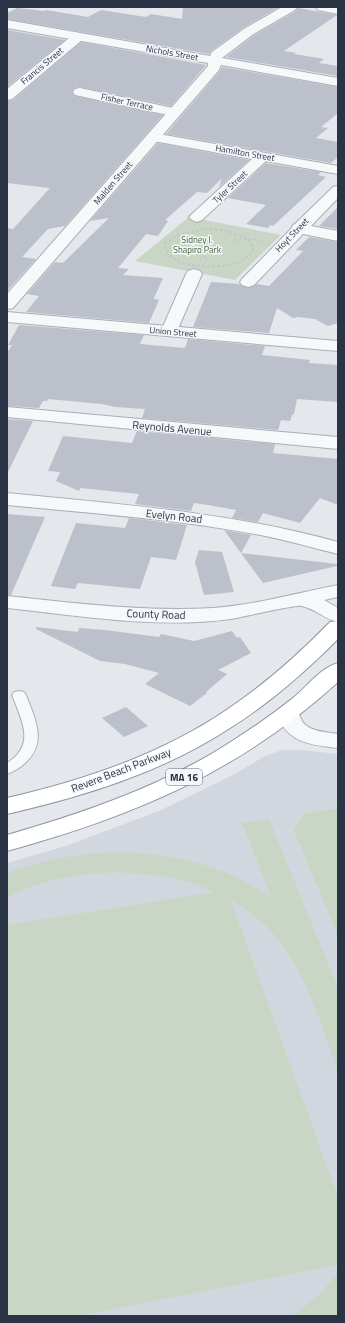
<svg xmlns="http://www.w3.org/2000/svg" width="345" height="1323" viewBox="0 0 345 1323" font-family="'Titillium Web',sans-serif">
  <rect width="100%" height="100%" fill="#e4e7ec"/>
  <path fill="#d2d6de" d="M282 750H302L338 754V808L305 813 293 829 338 936V1316H7V863L66 846 159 811 231 776 265 756Z"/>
  <g fill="#c9d6c5">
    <path d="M189 217 281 235 235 280 135 261Z"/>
    <path d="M338 808V936L293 829 305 813Z"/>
    <path d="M269 819 338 988V1070C316 1013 300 946 247 911 240 906 232 899 224 897L231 901 338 1197V1265L77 1316H7V1309H9L7 1300V925L214 892C201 885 185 881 171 878 117 867 57 872 7 897V873C77 847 152 845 222 871 240 878 255 888 271 897L242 823Z"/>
    <path d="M338 1273V1316H293L320 1294Z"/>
  </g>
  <g fill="#bbc0ca">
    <path d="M183 7H279L243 28 211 51 209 54 7 19V13L17 8 44 11 46 10 88 17 101 10 146 17 151 14 182 19Z"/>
    <path d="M298 8 337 15 284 51 296 53 294 54 324 59 319 63 338 66V76L226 57 253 36 296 11Z"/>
    <path d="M7 30 65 40 7 87Z"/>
    <path d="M81 42 206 65 171 106 80 87 74 88 72 93 75 96 163 115 65 226 48 229 22 257 36 259 7 291V228L13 229 50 188 7 183V101L13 100Z"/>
    <path d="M222 67 338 87V113L321 127 328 128 316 138 338 142V157L331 163 166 134 220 71Z"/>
    <path d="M158 143 249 160 219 187 222 178 207 193 197 192 165 220 168 221 158 236 146 234 118 268 129 269 123 275 163 278 154 298V299L159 300 149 323 26 312 39 296 27 294 55 262 63 263 109 218 90 221Z"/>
    <path d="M266 163 321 172 318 175 326 177 273 226 270 225 268 228 246 224 266 205 228 198Z"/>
    <path d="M338 207V229L319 226Z"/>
    <path d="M309 237 338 242V323L328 326 315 319 298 317 293 318 277 308 269 333 193 327 211 282 240 284 248 288 257 284 269 286 303 251 296 250Z"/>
    <path d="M19 325 144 335 140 344 185 348 188 339 265 346 262 355 310 360 309 363 338 365V402L297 399 294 414 292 415 290 421 281 420 278 430 142 418 145 409 115 407 102 404 48 399 47 401H43L39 408 7 406V353L12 345H8Z"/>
    <path d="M7 419 33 421 7 474Z"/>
    <path d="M137 431 275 444 273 453 338 459V505L320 498 300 523 263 513 258 522 232 518 236 510 208 505 194 503 191 511 135 504 139 494 80 488 79 491 56 481 60 472 48 471 63 436 132 443Z"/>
    <path d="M7 514 45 517 11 595H7Z"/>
    <path d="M129 518 187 525 176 560 151 557 140 589 78 583 75 589 51 586 76 523 125 528Z"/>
    <path d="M224 530 251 535 241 553 337 564V566L263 583Z"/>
    <path d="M199 550 222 552 234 592 204 595 195 562Z"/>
    <path d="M36 627 78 632 79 628 105 630 159 637 161 634 194 641 232 631 237 638 240 637 251 653 218 670 227 674 206 692 207 693 190 706 145 684 159 673 125 664 100 661 36 629Z"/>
    <path d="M126 707 148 726 124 737 102 718Z"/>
  </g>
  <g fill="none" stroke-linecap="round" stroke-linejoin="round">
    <g stroke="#a9aeb7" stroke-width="2">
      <path id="service" d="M19 691 24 692 26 695C34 716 47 741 28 760 23 766 15 771 7 774V763C36 745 22 721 12 695L14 692Z"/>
    </g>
    <g stroke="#a9aeb7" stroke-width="2">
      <g id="minor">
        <path d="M316 7H338V14L318 10Z"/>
        <path d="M78 33 82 34 84 37 82 40 12 99 7 100V89L74 34Z"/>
        <path d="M80 88 173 108 178 109 180 112 178 115 173 116 75 95 73 92 75 89Z"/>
        <path d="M153 133 338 166V174L266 161 202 220 197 222 192 220 189 217 192 214 252 159 148 140 146 137 148 134Z"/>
        <path d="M338 186V198L311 226 338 231V241L303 234 254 285 248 287 242 285 240 282 242 279 291 229 293 225 295 224 333 187Z"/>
        <path d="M194 269 200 271 202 274 177 331 175 335 169 336 163 335 161 331 186 274 188 271Z"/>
        <path d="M7 407 338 437V449L7 417Z"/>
        <path d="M7 493C119 504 229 512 338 542V554C310 547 283 539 255 534 173 519 90 513 7 505Z"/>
        <path d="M338 585V597L324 600 338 608V622C325 619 315 609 302 606 298 604 242 617 231 619 157 629 81 616 7 608V596C75 603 144 612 213 608 255 605 297 593 338 585Z"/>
        <path d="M288 707 296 709C299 713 300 717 302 721 309 732 327 732 338 734V748C311 745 287 743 277 714L280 709Z"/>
      </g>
    </g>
    <g stroke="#a9aeb7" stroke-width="2">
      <g id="tertiary">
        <path d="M282 7H297L295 10 252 35 222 58 338 78V86L221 65 219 70 13 308 7 309V294L208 66V63L7 28V20L210 56 212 52 244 29Z"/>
        <path d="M7 312 338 341V351L7 322Z"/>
      </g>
    </g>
    <g stroke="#8b94a3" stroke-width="2">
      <g id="trunk">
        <path d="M338 621V639C305 672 270 703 230 728 163 772 85 796 7 814V798C85 780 162 754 228 709 265 684 299 654 330 622Z"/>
        <path d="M338 663V682C239 772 134 816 7 851V835C80 814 153 789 218 750 244 734 269 717 293 698 307 687 320 668 338 663Z"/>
      </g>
    </g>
    <g stroke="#c2c5cb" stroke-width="2" stroke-dasharray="2.5 2.5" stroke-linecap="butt">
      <path d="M205 229C222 229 236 232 250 241L253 250C249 255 245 259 239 262 222 269 165 271 165 244L176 236Z"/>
      <path d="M234 240 255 239 264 241"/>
      <path d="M199 259 206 256 207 252"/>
    </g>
    <use href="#service" fill="#f7f8fa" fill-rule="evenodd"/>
    <use href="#minor" fill="#f7f8fa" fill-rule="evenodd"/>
    <use href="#tertiary" fill="#f7f8fa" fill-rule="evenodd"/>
    <use href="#trunk" fill="#fff" fill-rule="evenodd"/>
  </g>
  <g text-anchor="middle" stroke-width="3" stroke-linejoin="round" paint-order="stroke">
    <g font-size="9" fill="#2b3445" stroke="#f4f6f9">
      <text transform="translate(172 53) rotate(10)" y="3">Nichols Street</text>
      <text transform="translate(42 66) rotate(-40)" y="3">Francis Street</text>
      <text transform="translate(127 102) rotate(12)" y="3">Fisher Terrace</text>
      <text transform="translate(245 153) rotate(10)" y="3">Hamilton Street</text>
      <text transform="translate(113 183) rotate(-49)" y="3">Malden Street</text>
      <text transform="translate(230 187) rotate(-43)" y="3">Tyler Street</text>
      <text transform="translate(292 235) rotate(-46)" y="3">Hoyt Street</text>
      <text transform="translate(173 332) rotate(5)" y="3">Union Street</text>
    </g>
    <g font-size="9" fill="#3f6138" stroke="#f4f6f9">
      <text x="197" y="243">Sidney I.<tspan x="197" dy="10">Shapiro Park</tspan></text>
    </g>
    <rect fill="#f4f6f9" stroke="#676e7b" stroke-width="1" x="166" y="769" width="36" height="16" rx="3"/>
    <g font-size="10" font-weight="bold" fill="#2b3445">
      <text x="184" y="781">MA 16</text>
    </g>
    <g font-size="11" fill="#2b3445" stroke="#f4f6f9">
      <text transform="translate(172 428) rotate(5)" y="4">Reynolds Avenue</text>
      <text transform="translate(174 516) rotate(6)" y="4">Evelyn Road</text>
      <text transform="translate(156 614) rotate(2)" y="4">County Road</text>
      <text transform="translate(121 770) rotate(-21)" y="4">Revere Beach Parkway</text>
    </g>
  </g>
  <rect width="345" height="1323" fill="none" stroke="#2b3445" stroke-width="16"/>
</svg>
